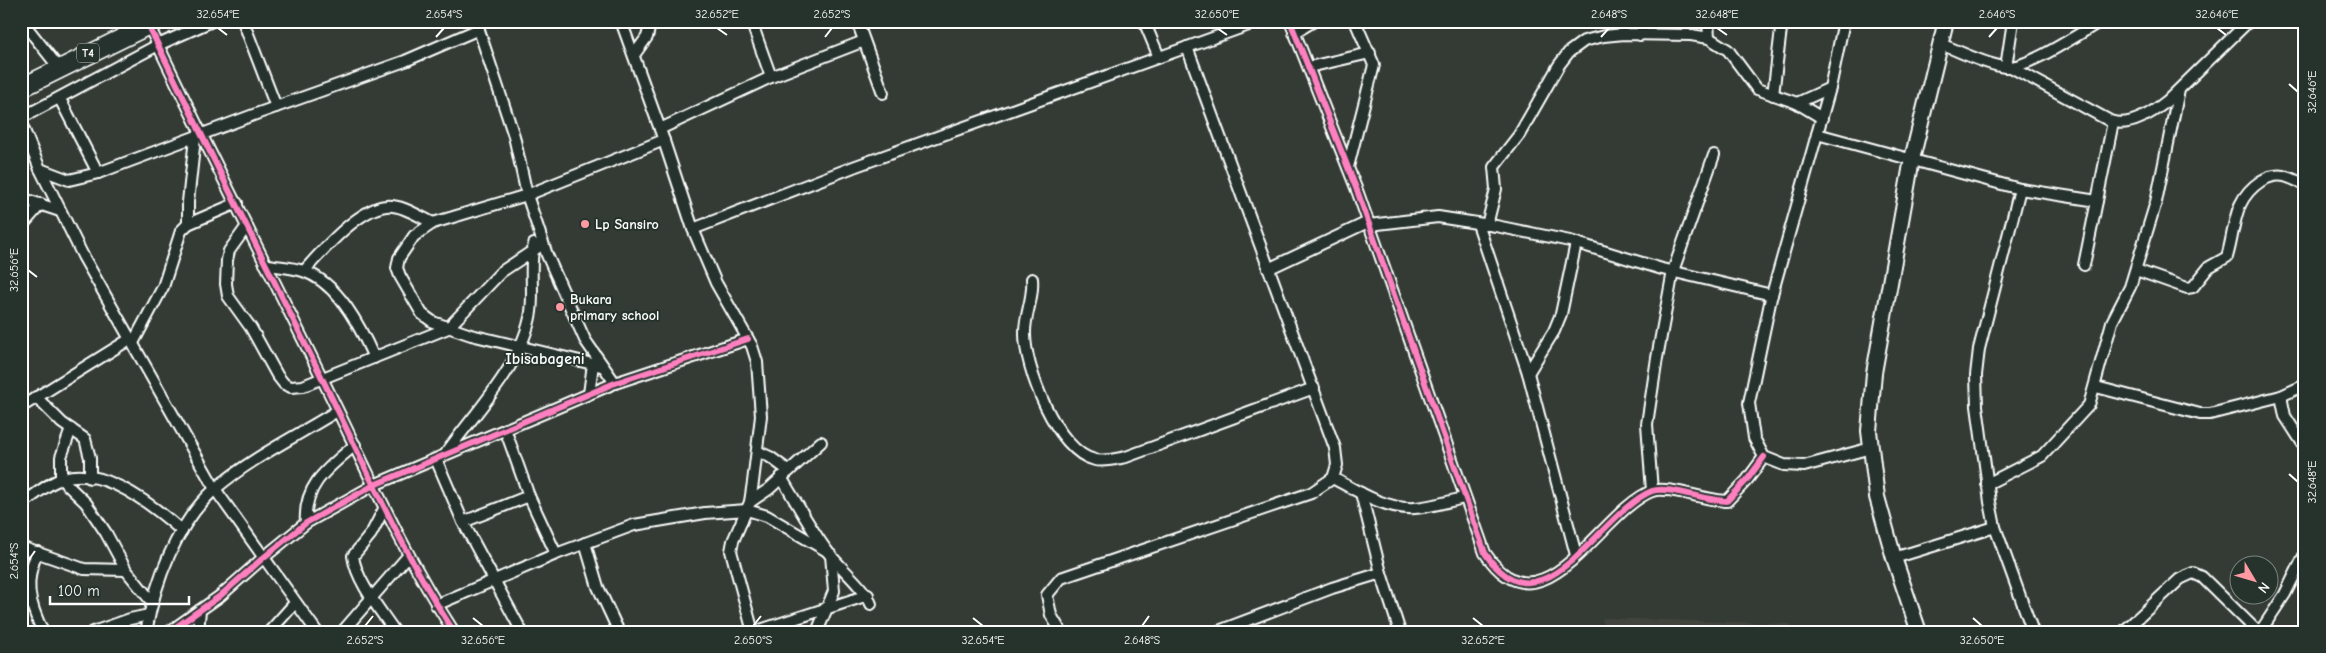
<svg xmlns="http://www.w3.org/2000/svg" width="2326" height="653" viewBox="0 0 2326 653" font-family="'Comic Neue',sans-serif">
  <rect width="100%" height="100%" fill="#333b34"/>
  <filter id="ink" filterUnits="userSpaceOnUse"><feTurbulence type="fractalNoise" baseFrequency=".02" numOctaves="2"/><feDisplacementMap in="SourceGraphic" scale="10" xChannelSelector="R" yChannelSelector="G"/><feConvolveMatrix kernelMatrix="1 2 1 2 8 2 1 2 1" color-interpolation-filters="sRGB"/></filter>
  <g filter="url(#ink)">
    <path fill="#42453c" d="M1602 618 1791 624 1793 632H1606Z"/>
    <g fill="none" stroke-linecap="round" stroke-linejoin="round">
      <g stroke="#fff" stroke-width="14">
        <g id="street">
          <path d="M22 21 59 68"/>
          <path d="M243 21 276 107"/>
          <path d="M476 21 514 136 527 195 547 255 585 340 615 383"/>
          <path d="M621 21 660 129 693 229 716 283 752 346 757 362 761 416 753 482 750 502 733 541 731 551 753 632"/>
          <path d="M751 21 771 77"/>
          <path d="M857 21 883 93"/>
          <path d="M1144 21 1159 57"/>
          <path d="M1290 21 1358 193 1485 553C1542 639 1600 511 1652 491 1668 485 1706 501 1727 501L1747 480 1764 457"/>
          <path d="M1708 21 1709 38"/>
          <path d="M1844 21 1830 88 1771 298 1749 403 1754 438 1764 457 1784 465 1804 466 1871 448"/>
          <path d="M149 26C204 142 263 258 320 374 363 461 401 550 454 632"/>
          <path d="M1294 33 1314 21"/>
          <path d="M1640 35 1645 21"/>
          <path d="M1940 44C1960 51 1983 64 2005 67 2028 69 2080 33 2101 21"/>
          <path d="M634 55 647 37 651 21"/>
          <path d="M1309 67 1370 53"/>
          <path d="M2006 67 2013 21"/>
          <path d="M2011 67 2110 121C2129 128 2152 113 2167 101L2249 21"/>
          <path d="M1773 95 1782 21"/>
          <path d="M60 99 98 173"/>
          <path d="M1797 103 1830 88"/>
          <path d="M21 118 158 45 212 21"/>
          <path d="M21 123 40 169 83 256 215 489 317 632"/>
          <path d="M660 129 771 77 864 41"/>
          <path d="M1817 134 2020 189 2097 201"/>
          <path d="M1348 167 1374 65 1355 21"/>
          <path d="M40 169 69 180 98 173 256 114 405 61 479 29"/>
          <path d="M2020 189 1979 349 1976 375 1977 406 1990 502 1995 527 2033 632"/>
          <path d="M21 198 60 211"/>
          <path d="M188 224V202L195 138"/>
          <path d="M1478 224 1528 373 1576 555"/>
          <path d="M1369 225 1438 217 1496 226 1570 241 1662 269 1772 295"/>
          <path d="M1487 225 1496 189 1494 167 1519 135 1559 65 1569 52 1584 41 1604 36 1624 34 1691 35 1709 38 1728 50 1757 89 1797 103 1822 118"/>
          <path d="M247 226 229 251 227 260 226 284 228 296 251 328 277 375 284 384 291 387 303 386 448 328 501 272 543 244"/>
          <path d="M21 227 41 204"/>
          <path d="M693 229 856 166 1260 21"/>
          <path d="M265 264C277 267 291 267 303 271 338 282 361 328 374 358"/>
          <path d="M2084 265 2113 122"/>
          <path d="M1268 269 1368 222"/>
          <path d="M2136 270 2187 288 2193 287 2209 267 2227 257C2236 227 2232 200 2261 181 2278 171 2288 176 2305 185"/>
          <path d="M304 271C322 251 358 209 386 206 401 204 420 217 433 223"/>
          <path d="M1032 279C1034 298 1025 313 1025 332 1024 367 1057 452 1095 460 1105 462 1116 459 1126 457L1314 388"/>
          <path d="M133 343 163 287 181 231 188 224 237 203"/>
          <path d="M601 366 471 335 433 322 422 314 400 276 397 268 399 258 414 236 433 223 527 195 664 140"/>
          <path d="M1528 373 1554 331 1561 314 1576 243"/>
          <path d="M2096 387 2200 414H2210L2281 396 2305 385"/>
          <path d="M589 394 593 364"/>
          <path d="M2281 396 2285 416 2305 447"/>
          <path d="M36 397 62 423 85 439 90 458V478"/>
          <path d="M21 407 130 339"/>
          <path d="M71 429 61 457V479L86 503 106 533 126 570 152 602"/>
          <path d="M505 429 529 496 556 554"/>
          <path d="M757 451 770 457 789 471"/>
          <path d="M447 452C476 411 523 364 531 312 534 290 529 266 534 244"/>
          <path d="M436 459 463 522 522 632"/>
          <path d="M781 477C796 502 810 528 827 551 838 566 866 589 871 604"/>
          <path d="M1333 478C1357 491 1386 510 1415 508 1431 507 1449 501 1464 498"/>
          <path d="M1987 484 2042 456 2089 405 2112 322 2130 287 2156 202 2179 90"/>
          <path d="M1652 491 1647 424 1657 358 1673 271 1714 155"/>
          <path d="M1361 493 1381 573 1400 632"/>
          <path d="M750 502 769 489 821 442"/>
          <path d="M21 504C34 496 49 482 64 478 104 466 154 506 182 531"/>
          <path d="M384 509 371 534 353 556C356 581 381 611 395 632"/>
          <path d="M463 522 529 496"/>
          <path d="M306 523C303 485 328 468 355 445"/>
          <path d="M585 543 598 587 619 632"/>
          <path d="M21 547 84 569 126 570"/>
          <path d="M38 552C23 581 29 603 43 632"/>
          <path d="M1894 558 1995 527"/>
          <path d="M436 605 556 554 634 525 705 513 747 510 767 516 827 551"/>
          <path d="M93 632 130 619 149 615"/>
          <path d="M146 632C155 582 176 524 215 489 251 458 297 436 337 411"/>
          <path d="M169 632 220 596 263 558 306 523 374 485 615 383 748 339"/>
          <path d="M198 632 200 610"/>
          <path d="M269 632 295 603"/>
          <path d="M342 632 408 556"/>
          <path d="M754 632 868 595"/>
          <path d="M817 632 834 591 831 555"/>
          <path d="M1061 632 1051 615 1047 595 1061 578 1311 493 1333 478 1337 465 1335 448 1187 47"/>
          <path d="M1216 632 1332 588 1381 573"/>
          <path d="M2123 632 2180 579 2193 573 2202 577 2258 632"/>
          <path d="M2260 632 2285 594 2305 554"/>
        </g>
      </g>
      <g stroke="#fff" stroke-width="18">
        <path id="secondary" d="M1919 632 1894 558 1877 497 1869 431 1874 373 1912 159 1946 21"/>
      </g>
      <g stroke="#fff" stroke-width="21">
        <path id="highway" d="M21 88 157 21"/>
      </g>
      <use href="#street" stroke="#26332d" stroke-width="10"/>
      <use href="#secondary" stroke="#26332d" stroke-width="14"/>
      <use href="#highway" stroke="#26332d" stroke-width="18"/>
      <g stroke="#26332d" stroke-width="9">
        <g id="cycleway">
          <path d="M1290 21 1358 193 1485 553C1542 639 1600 511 1652 491 1668 485 1706 501 1727 501L1747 480 1764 457"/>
          <path d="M149 26C204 142 263 258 320 374 363 461 401 550 454 632"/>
          <path d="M169 632 220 596 263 558 306 523 374 485 615 383 748 339"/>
        </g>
      </g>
      <use href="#cycleway" stroke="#ff80c0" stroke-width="6"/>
    </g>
  </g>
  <path fill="none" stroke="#fff" stroke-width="2" d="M218 28 227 35M717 28 727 35M1217 28 1227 35M1717 28 1727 35M2217 28 2226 35M436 37 444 28M825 37 832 28M1601 37 1609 28M1989 37 1997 28M2289 84 2298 92M28 270 37 277M2289 474 2298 482M28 561 35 551M473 618 483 626M973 618 983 626M1473 618 1483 626M1973 618 1982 626M365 626 373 616M753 626 761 616M1142 626 1149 616"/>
  <g fill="#ff9aa2" stroke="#26332d" stroke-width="2">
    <circle cx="585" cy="224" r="5"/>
    <circle cx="560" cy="307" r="5"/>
  </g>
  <g text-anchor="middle" stroke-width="4" stroke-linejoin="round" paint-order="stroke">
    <rect fill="#26332d" stroke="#bec2c0" stroke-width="1" x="77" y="43.5" width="22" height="19" rx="4"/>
    <g font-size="12" font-weight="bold" fill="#fff">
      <text x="88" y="57">T4</text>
    </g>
    <g font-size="14" font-weight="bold" fill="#fff" stroke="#26332d" text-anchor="start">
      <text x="595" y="229">Lp Sansiro</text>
      <text x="570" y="304">Bukara<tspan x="570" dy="16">primary school</tspan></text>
    </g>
    <g font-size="16" font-weight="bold" fill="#fff" stroke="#26332d">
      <text x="545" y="364">Ibisabageni</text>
    </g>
  </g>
  <rect width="2326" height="653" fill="none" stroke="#26332d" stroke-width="55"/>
  <g transform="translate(2254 580) rotate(128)"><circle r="24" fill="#26332d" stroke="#7d8581"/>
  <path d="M0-4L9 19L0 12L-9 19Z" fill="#ff9aa2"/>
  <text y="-8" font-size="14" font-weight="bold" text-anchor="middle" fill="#ffffff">N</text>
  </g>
  <path d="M50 596v8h139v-8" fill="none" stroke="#ffffff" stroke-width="2.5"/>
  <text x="58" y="596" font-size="15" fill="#ffffff" stroke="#26332d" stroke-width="4" paint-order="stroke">100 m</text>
  <rect x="28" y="28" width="2270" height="598" fill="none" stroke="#fff" stroke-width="2"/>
  <g font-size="12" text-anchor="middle" fill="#fff">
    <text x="218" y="18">32.654°E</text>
    <text x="444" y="18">2.654°S</text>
    <text x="717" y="18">32.652°E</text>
    <text x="832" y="18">2.652°S</text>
    <text x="1217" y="18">32.650°E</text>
    <text x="1609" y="18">2.648°S</text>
    <text x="1717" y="18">32.648°E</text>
    <text x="1997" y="18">2.646°S</text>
    <text x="2217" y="18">32.646°E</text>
    <text transform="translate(2312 92) rotate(-90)" y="4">32.646°E</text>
    <text transform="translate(14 270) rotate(-90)" y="4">32.656°E</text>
    <text transform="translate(2312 482) rotate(-90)" y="4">32.648°E</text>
    <text transform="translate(14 561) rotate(-90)" y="4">2.654°S</text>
    <text x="365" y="644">2.652°S</text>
    <text x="483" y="644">32.656°E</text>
    <text x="753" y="644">2.650°S</text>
    <text x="983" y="644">32.654°E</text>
    <text x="1142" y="644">2.648°S</text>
    <text x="1483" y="644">32.652°E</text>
    <text x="1982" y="644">32.650°E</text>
  </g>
</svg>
